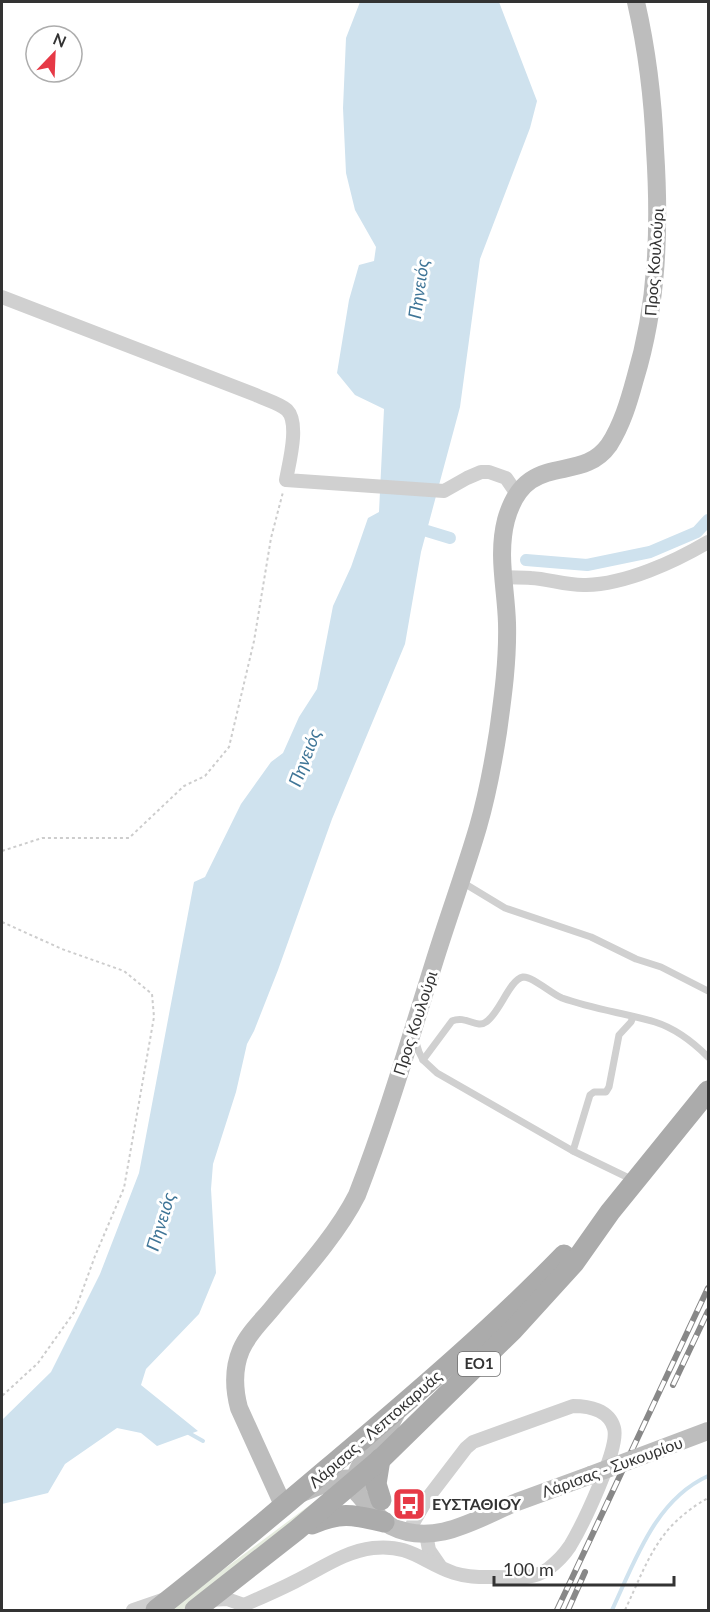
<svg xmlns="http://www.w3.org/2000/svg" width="710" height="1612" viewBox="0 0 710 1612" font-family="Lato,sans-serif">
  <rect width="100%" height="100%" fill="#fff"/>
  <path fill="#e6ecdf" d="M326 1493 224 1579 182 1610H169Z"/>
  <path fill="#cfe2ee" d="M360 2H499L537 101 530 128 480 259 460 407 421 552 405 644 332 819 278 970 254 1031 247 1044 236 1092 213 1164 211 1189 216 1273 199 1314 146 1369 141 1385 198 1431 157 1446 141 1433 117 1428 65 1464 48 1493 2 1504V1420L51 1372 100 1274 139 1173 194 882 205 877 241 804 271 762 283 753 299 717 317 689 333 606 351 567 368 518 379 512 384 409 355 395 337 373 349 300 359 265 374 261 376 247 355 210 346 173 343 108 346 38Z"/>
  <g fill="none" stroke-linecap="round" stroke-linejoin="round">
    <g stroke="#cfe2ee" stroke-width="4">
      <path d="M187 1432 203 1441"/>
      <path d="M612 1610C635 1561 655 1500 708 1476"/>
    </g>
    <g stroke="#cfe2ee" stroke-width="12">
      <path d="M427 531 450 538"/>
      <path d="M526 560 587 565 650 552 697 532 708 520"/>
    </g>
    <g stroke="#cdcdcd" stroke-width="2" stroke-dasharray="3 3" stroke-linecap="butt">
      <path d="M2 851 42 838H129L184 786 205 776 229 747 254 641 271 538 283 492"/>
      <path d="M2 922 62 949 124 971 152 994 154 1017 124 1188 95 1256 75 1311 38 1363 2 1396"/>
      <path d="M625 1610C649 1559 657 1527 708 1498"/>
    </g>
    <g stroke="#d0d0d0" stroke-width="7">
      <path d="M462 882 505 908 591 937 636 959 661 967 708 991"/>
      <path d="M415 1039 419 1052 423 1060 437 1073 573 1151 633 1180"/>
      <path d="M423 1060 452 1021C466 1015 477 1029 486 1022 500 1013 509 980 523 977 532 976 552 994 562 998 593 1009 624 1013 655 1022 674 1028 694 1043 708 1057"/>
      <path d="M573 1151 590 1095 594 1092H606L609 1087 619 1035 631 1022 633 1017"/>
    </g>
    <g stroke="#d0d0d0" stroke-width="14">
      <path d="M2 297 256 395C266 400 279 403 287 410 300 423 289 463 286 480L444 491 467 478 481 472H489L506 478 517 494"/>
      <path d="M503 577C512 578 521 577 531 578 549 579 568 586 586 585 626 584 674 562 708 542"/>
      <path d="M426 1534 429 1550 440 1566"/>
      <path d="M210 1600 227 1599 244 1605C262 1597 281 1589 298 1580 322 1568 346 1551 373 1548 411 1544 422 1562 454 1573 466 1577 478 1577 490 1577 511 1576 529 1582 548 1569 556 1563 564 1555 570 1546 582 1526 620 1448 614 1428 609 1410 589 1406 573 1406L473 1442 466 1448 427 1499 413 1523"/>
      <path d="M133 1610 162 1600"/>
    </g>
    <g stroke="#bdbdbd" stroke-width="18">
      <path d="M396 1414C391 1423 387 1432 381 1439 369 1453 347 1474 358 1494 368 1505 378 1519 391 1526 434 1548 478 1518 517 1502 542 1493 566 1484 591 1475"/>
      <path d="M302 1493C321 1486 344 1472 364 1482"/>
      <path d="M284 1507 239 1408C234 1389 233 1369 241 1350 248 1333 263 1320 274 1306 302 1273 338 1233 357 1195 388 1115 412 1032 438 950 451 909 466 868 478 827 487 796 493 764 498 732 503 696 508 660 507 623 506 588 497 555 506 520 526 448 580 486 609 445 622 425 629 401 635 379 658 303 660 227 655 149 653 99 647 50 636 2"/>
    </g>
    <g stroke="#ababab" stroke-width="21">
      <path d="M380 1459 376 1484 381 1500"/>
      <path d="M312 1524C341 1511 354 1515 384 1522"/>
      <path d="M156 1610C223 1558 287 1503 352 1448 425 1386 497 1324 564 1255"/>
      <path d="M195 1610 297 1530 383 1457 513 1330 574 1263 610 1212 708 1091"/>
    </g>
    <g stroke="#888" stroke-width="6">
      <g id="rail">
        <path d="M673 1385 708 1311"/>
        <path d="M557 1610 708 1288"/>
        <path d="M568 1610 585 1572"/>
      </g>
    </g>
    <use href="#rail" stroke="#fff" stroke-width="4" stroke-dasharray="11" stroke-linecap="butt"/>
    <path stroke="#bdbdbd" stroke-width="18" d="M591 1475 708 1431"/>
  </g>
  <defs>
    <g id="bus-square" transform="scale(1.725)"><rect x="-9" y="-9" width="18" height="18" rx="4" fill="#e63946" stroke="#fff"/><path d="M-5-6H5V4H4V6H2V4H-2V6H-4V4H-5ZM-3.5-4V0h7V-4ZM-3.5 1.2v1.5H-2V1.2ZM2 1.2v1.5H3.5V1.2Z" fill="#fff"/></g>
  </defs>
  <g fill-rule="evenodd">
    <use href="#bus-square" x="409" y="1504"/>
  </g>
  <g text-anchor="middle" stroke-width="6" stroke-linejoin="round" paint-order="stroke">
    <rect fill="#fff" stroke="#707070" stroke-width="1.5" x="458" y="1352" width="42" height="24" rx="4.5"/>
    <g font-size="15" font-weight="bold" fill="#333">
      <text x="479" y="1369">ΕΟ1</text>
    </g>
    <g font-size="16" fill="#333" stroke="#fff">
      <text transform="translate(654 262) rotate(-86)" y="6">Προς Κουλούρι</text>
      <text transform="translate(415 1023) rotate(-72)" y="6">Προς Κουλούρι</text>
      <text transform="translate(375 1429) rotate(-41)" y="6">Λάρισας - Λεπτοκαρυάς</text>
      <text transform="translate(612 1467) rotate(-20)" y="6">Λάρισας - Συκουρίου</text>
    </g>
    <g font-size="16" font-weight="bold" fill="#333" stroke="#fff" text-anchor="start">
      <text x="432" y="1510">ΕΥΣΤΑΘΙΟΥ</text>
    </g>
    <g font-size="18" font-style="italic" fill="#3f7597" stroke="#fff">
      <text transform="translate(419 289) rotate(-82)" y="6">Πηνειός</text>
      <text transform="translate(305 758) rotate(-69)" y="6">Πηνειός</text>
      <text transform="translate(161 1222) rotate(-73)" y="6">Πηνειός</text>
    </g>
  </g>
  <rect width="710" height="1612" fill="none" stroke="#333333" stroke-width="6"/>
  <g transform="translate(54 54) rotate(23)"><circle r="28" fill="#ffffff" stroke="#adadad" stroke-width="1.5"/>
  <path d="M0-4.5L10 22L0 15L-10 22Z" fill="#e63946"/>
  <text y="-9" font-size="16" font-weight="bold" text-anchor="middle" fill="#333333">N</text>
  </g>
  <path d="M494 1576v9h180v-9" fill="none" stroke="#333333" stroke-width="3"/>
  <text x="503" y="1576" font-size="18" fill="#333333" stroke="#ffffff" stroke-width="4.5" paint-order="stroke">100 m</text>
</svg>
